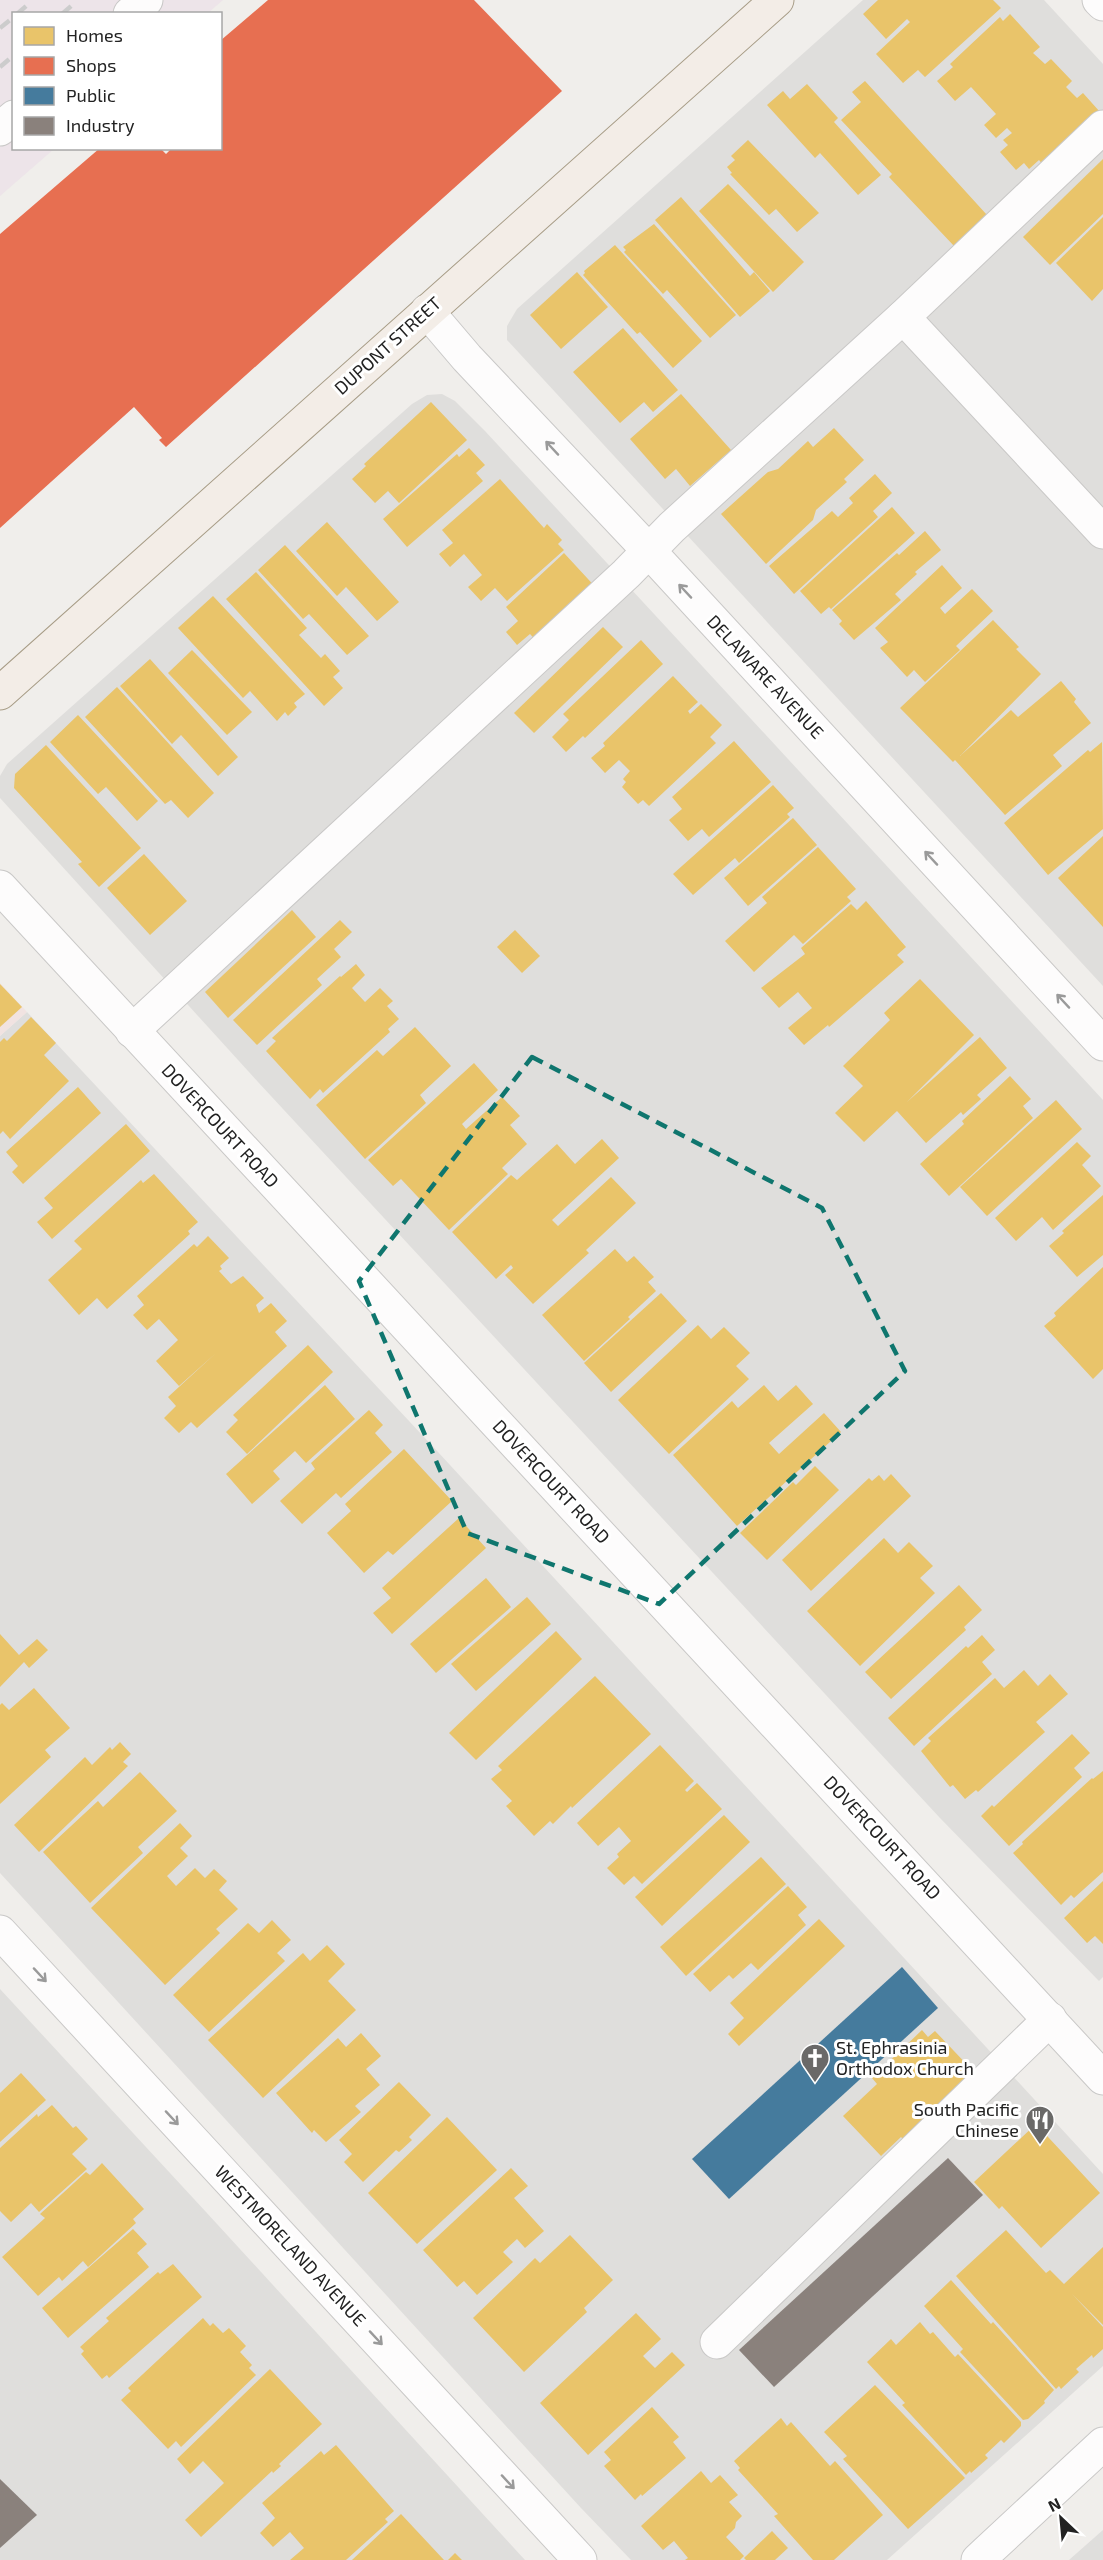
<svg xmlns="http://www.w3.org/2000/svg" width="1103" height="2560" viewBox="0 0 1103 2560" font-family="'Exo 2',sans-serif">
  <rect width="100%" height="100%" fill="#f0eeeb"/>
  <g fill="#dfdedc">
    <path d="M863 0H1044L1103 64V986L507 340V326L517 309Z"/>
    <path d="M442 394 455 401 485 431 1103 1100V1977L1099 1981 940 1818 258 1082 0 798V776L7 764 412 404 427 395Z"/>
    <path d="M27 1012 438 1452 1103 2174V2366L887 2560H631L581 2508 0 1873V1036Z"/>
    <path d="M0 1989 206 2212 525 2560H0Z"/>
    <path d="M1103 2530V2560H1069Z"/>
  </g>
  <path fill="#f1e3e1" d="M0 983 27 1012 0 1036Z"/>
  <path fill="#ede4e9" d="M0 0H223L208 13 14 14V148L54 149 0 196Z"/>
  <g fill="#e9c46a">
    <path d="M878 0H993L1001 8 925 77 918 70 903 83 876 54 910 22 907 19 886 39 863 14Z"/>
    <path d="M1010 14 1040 47 1033 53 1045 64 1051 59 1072 81 1066 87 1077 98 1083 93 1100 112 1044 166 1039 160 1029 169 1024 163 1016 170 1000 152 1008 145 1003 140 1012 133 1007 128 996 138 984 125 996 114 971 87 955 101 937 81 953 67 950 64 1000 17 1003 21Z"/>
    <path d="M865 81 987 215 954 246 889 177 892 174 841 120 861 102 852 92Z"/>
    <path d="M807 84 838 118 834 122 881 175 858 195 820 153 815 158 767 105 783 91 790 99Z"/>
    <path d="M748 140 819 213 797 232 776 209 769 215 730 174 732 173 727 167 735 160 731 156Z"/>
    <path d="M1103 159V214L1050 265 1023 237Z"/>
    <path d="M728 184 804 262 773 292 699 211Z"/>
    <path d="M681 197 750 276 754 272 770 291 740 317 655 220Z"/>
    <path d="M1103 217V289L1092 301 1056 263Z"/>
    <path d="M654 224 736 315 710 338 667 290 663 294 624 252 626 250 623 247Z"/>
    <path d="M615 245 702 341 673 368 640 332 637 334 583 275 585 273 584 271Z"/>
    <path d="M577 272 608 307 561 349 530 315Z"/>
    <path d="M623 328 678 390 653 412 644 402 620 423 573 372Z"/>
    <path d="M681 394 731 450 690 486 676 469 665 479 630 439Z"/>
    <path d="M431 402 467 440 399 503 388 491 375 503 352 479 366 466 364 464Z"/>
    <path d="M834 428 864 460 844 479 847 482 816 510 813 520 766 564 721 514 768 472 778 469 808 441 813 447Z"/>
    <path d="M469 448 485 465 476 473 483 481 407 547 383 519 457 454 459 457Z"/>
    <path d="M875 474 892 493 873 511 878 517 794 594 769 566 832 511 838 517 853 503 849 498Z"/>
    <path d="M500 479 544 528 547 524 562 540 558 544 564 550 507 601 495 588 481 601 468 587 482 575 464 554 450 567 439 554 453 543 442 530Z"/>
    <path d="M892 507 915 533 831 609 829 607 821 614 800 591Z"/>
    <path d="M327 522 399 602 377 621 346 587 337 596 296 551Z"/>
    <path d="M925 531 941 550 915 572 917 574 895 594 901 600 854 640 839 624 842 621 832 610 897 553 899 555Z"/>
    <path d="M285 545 369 636 347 655 309 614 303 619 258 570Z"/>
    <path d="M564 553 600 592 541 646 530 634 517 645 506 632 518 621 506 607Z"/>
    <path d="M942 565 962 588 940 608 945 614 972 589 993 611 956 646 960 650 925 682 914 670 907 677 880 648 888 642 875 628Z"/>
    <path d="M256 572 307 628 299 635 321 658 325 654 340 671 333 677 343 688 324 706 226 599Z"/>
    <path d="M213 596 305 694 294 703 297 707 288 716 285 712 277 721 250 691 243 698 178 628Z"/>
    <path d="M993 620 1019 647 1016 649 1041 674 960 756 1011 710 1018 717 1061 681 1076 699 1074 702 1091 723 1053 755 1062 766 1005 815 955 760 953 762 900 708Z"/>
    <path d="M603 627 623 647 534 733 514 713Z"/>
    <path d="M641 640 663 664 585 738 583 736 566 752 552 737 569 720 563 714Z"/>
    <path d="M192 650 252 712 227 735 168 673Z"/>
    <path d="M150 659 238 757 218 776 181 735 172 744 120 686Z"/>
    <path d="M673 676 698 702 688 711 690 714 701 704 722 725 710 737 716 743 649 806 643 800 638 804 622 787 626 782 623 779 630 771 619 760 605 773 591 758 605 746 603 743Z"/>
    <path d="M117 687 214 793 188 818 171 800 165 804 85 717Z"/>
    <path d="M78 715 158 801 137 821 106 787 98 794 50 742Z"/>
    <path d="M734 741 771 782 709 837 702 829 688 841 669 820 682 809 672 797Z"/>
    <path d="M1102 742 1103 829 1048 875 1004 823 1088 750 1090 752Z"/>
    <path d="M46 745 141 848 99 887 78 864 82 862 14 788 15 774Z"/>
    <path d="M773 785 794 808 787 814 790 817 739 863 735 858 693 895 673 874Z"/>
    <path d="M793 818 817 845 748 906 724 878Z"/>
    <path d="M1103 836V927L1058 878Z"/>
    <path d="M818 847 856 889 847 897 851 901 803 944 794 935 754 972 725 941 767 903 762 897Z"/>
    <path d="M144 854 187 901 150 935 107 888Z"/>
    <path d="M866 901 906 947 897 955 904 962 829 1027 828 1025 804 1045 788 1028 812 1008 798 992 779 1008 761 988 805 954 801 948 851 904 857 910Z"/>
    <path d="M292 910 316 937 228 1018 205 992Z"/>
    <path d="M340 920 352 932 334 949 341 957 317 979 322 985 257 1045 233 1020Z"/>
    <path d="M515 930 540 956 522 973 497 947Z"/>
    <path d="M356 964 365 975 352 988 365 1002 380 988 393 1001 387 1006 399 1019 388 1029 390 1032 323 1093 320 1089 310 1099 266 1051 276 1041 272 1038 340 976 341 977Z"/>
    <path d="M920 979 974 1035 907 1102 980 1037 1007 1068 977 1095 981 1099 963 1115 961 1112 926 1143 897 1111 864 1142 835 1113 863 1086 843 1066 890 1020 884 1013Z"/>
    <path d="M0 984 22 1007 0 1027Z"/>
    <path d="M31 1017 56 1043 44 1055 69 1081 10 1139 3 1131 0 1134V1042L4 1038 7 1041Z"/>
    <path d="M415 1027 451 1066 420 1095 426 1103 365 1159 316 1105 377 1050 383 1056Z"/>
    <path d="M474 1063 498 1090 462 1124 466 1129 502 1097 520 1116 510 1125 527 1144 502 1168 508 1174 449 1230 401 1179 393 1186 368 1160Z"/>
    <path d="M1010 1076 1031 1099 1023 1106 1033 1118 949 1196 920 1164 964 1124 962 1121Z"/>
    <path d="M78 1087 101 1113 23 1184 12 1172 18 1166 6 1152Z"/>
    <path d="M1056 1100 1082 1129 987 1216 960 1187Z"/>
    <path d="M126 1124 150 1151 52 1239 37 1222 53 1208 44 1198Z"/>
    <path d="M602 1139 619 1158 552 1220 558 1226 611 1177 636 1203 586 1250 589 1253 533 1304 505 1275 513 1268 511 1265 496 1279 452 1232 511 1175 517 1180 557 1144 575 1164Z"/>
    <path d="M1077 1142 1091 1156 1082 1165 1101 1186 1053 1230 1042 1217 1016 1241 995 1218Z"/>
    <path d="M154 1174 198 1222 188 1231 190 1234 107 1309 97 1298 79 1315 48 1280 82 1249 74 1241 141 1180 143 1183Z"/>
    <path d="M1103 1195V1255L1077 1277 1049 1246 1064 1233 1062 1231Z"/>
    <path d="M208 1236 229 1258 220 1266 222 1269 219 1271 231 1284 243 1276 264 1298 256 1305 259 1313 271 1303 287 1321 275 1332 287 1346 197 1428 191 1422 179 1433 164 1418 176 1406 168 1397 216 1353 179 1386 156 1361 178 1340 159 1319 147 1330 133 1315 144 1305 137 1296 194 1244 197 1247Z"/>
    <path d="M615 1249 627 1262 634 1256 654 1277 648 1282 656 1291 628 1317 630 1319 584 1361 542 1315Z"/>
    <path d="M1103 1267V1369L1093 1379 1044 1326 1056 1316 1054 1313Z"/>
    <path d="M661 1293 687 1321 611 1392 584 1363Z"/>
    <path d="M698 1325 711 1339 724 1327 750 1353 736 1366 749 1379 669 1454 618 1400Z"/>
    <path d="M308 1345 333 1372 247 1454 226 1432 238 1420 233 1415Z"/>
    <path d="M325 1385 355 1419 306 1463 295 1451 273 1471 280 1479 252 1504 226 1474Z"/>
    <path d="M764 1385 778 1401 796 1385 813 1404 769 1443 779 1454 824 1413 841 1432 737 1526 673 1455 732 1401 738 1408Z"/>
    <path d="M369 1410 383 1425 375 1433 392 1452 341 1498 336 1493 302 1524 280 1501 315 1469 311 1463Z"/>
    <path d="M404 1449 452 1501 393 1555 388 1551 364 1573 327 1533 351 1511 345 1504Z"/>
    <path d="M815 1466 839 1490 767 1560 740 1533 793 1482 796 1485Z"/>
    <path d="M891 1474 911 1496 811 1591 782 1560 869 1478 872 1481 879 1475 884 1481Z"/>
    <path d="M459 1518 486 1548 392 1634 373 1613 391 1598 382 1588Z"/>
    <path d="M884 1538 898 1553 909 1542 933 1566 920 1578 935 1593 860 1666 807 1611Z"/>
    <path d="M486 1578 511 1607 436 1673 410 1644Z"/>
    <path d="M959 1585 982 1610 964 1627 966 1630 891 1699 865 1672Z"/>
    <path d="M527 1597 551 1624 476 1691 451 1664Z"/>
    <path d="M556 1631 582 1659 476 1760 449 1733Z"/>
    <path d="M0 1634 19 1655 37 1639 48 1650 29 1668 24 1662 0 1687Z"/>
    <path d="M982 1635 995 1650 982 1662 992 1674 914 1746 888 1718 966 1646 968 1648Z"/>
    <path d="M1024 1670 1038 1686 1050 1674 1068 1694 1036 1722 1045 1732 978 1792 976 1790 965 1799 953 1785 950 1787 921 1751 931 1741 928 1738 995 1678 1004 1688Z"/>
    <path d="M595 1676 651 1734 572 1808 571 1806 553 1824 550 1821 534 1836 506 1806 512 1801 491 1779 502 1770 498 1766Z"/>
    <path d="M34 1688 70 1728 45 1750 51 1757 0 1804V1705L2 1703 9 1710Z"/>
    <path d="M1072 1734 1090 1753 1074 1768 1082 1777 1009 1846 981 1816 992 1805 994 1807Z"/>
    <path d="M120 1742 131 1754 123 1762 128 1766 39 1852 14 1825 85 1757 92 1765 110 1747 112 1750Z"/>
    <path d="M660 1745 694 1781 685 1790 687 1792 697 1783 722 1809 642 1884 634 1876 624 1885 607 1868 619 1857 617 1854 631 1841 619 1827 598 1846 577 1823Z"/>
    <path d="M1103 1771V1872L1074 1898 1071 1895 1061 1905 1013 1853 1023 1844 1022 1842 1092 1778 1093 1779Z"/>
    <path d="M140 1772 177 1811 138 1847 143 1853 90 1903 43 1852 98 1801 103 1807Z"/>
    <path d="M724 1815 750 1842 662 1926 635 1897Z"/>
    <path d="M180 1823 192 1836 180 1848 188 1856 167 1876 176 1886 195 1868 205 1878 214 1869 227 1881 219 1890 238 1909 216 1929 220 1933 165 1985 91 1908Z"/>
    <path d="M761 1857 786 1884 686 1976 660 1947Z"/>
    <path d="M1103 1881V1944L1095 1936 1087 1943 1064 1918Z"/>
    <path d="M788 1886 807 1907 798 1915 806 1925 758 1970 751 1963 733 1979 729 1975 710 1992 693 1974Z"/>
    <path d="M819 1919 845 1946 739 2046 728 2034 744 2018 730 2003Z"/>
    <path d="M272 1920 291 1940 277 1953 285 1961 209 2032 173 1995 248 1923 259 1933Z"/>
    <path d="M327 1945 345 1964 328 1981 356 2010 263 2098 208 2040 303 1953 310 1961Z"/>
    <path d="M922 2030 928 2037 935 2031 973 2071 907 2143 901 2137 881 2156 843 2116 877 2084 872 2078Z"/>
    <path d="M361 2033 381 2056 366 2069 380 2085 355 2106 361 2112 326 2142 314 2130 312 2133 276 2093 338 2038 346 2047Z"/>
    <path d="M21 2073 46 2100 0 2142V2093Z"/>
    <path d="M399 2082 431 2115 409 2137 412 2140 399 2152 396 2150 363 2182 344 2162 352 2154 339 2140Z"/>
    <path d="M52 2105 73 2128 76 2126 88 2139 72 2154 87 2169 39 2212 31 2203 11 2222 0 2211V2148L37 2114 38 2117Z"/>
    <path d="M447 2117 497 2170 417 2244 368 2193Z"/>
    <path d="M1036 2124 1100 2193 1041 2248 1002 2206 999 2209 974 2182Z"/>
    <path d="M102 2163 144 2209 133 2219 136 2223 88 2267 83 2261 62 2281 59 2277 38 2296 2 2257 45 2218 40 2214 86 2172 90 2175Z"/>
    <path d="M511 2168 528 2186 514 2198 544 2231 525 2248 517 2239 503 2252 513 2262 477 2295 464 2281 457 2287 423 2250Z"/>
    <path d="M133 2229 147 2244 137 2253 149 2267 68 2338 42 2308Z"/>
    <path d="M1006 2230 1046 2273 1050 2270 1064 2284 1103 2247V2325L1072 2294 1103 2327V2349L1093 2358 1092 2355 1076 2369 1079 2372 1061 2389 1059 2386 1056 2389 956 2276Z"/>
    <path d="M570 2235 613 2280 584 2308 587 2312 524 2372 473 2318 535 2258 540 2263Z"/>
    <path d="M173 2264 202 2297 109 2378 107 2375 102 2379 81 2354 84 2351 80 2347 109 2321 106 2318 158 2272 160 2274Z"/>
    <path d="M951 2280 991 2324 993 2322 1054 2390 1044 2401 1045 2403 1028 2419 1023 2420 960 2352 963 2349 924 2306Z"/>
    <path d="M636 2313 661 2339 643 2356 655 2368 672 2352 685 2365 588 2455 540 2403Z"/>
    <path d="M203 2318 210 2326 213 2323 223 2333 229 2328 246 2346 240 2352 252 2365 249 2368 256 2375 181 2447 176 2441 168 2449 121 2400 131 2391 128 2388Z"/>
    <path d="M920 2322 930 2334 933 2332 955 2357 958 2354 1021 2422V2426L1004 2443 1001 2440 985 2455 988 2458 971 2473 970 2471 966 2475 902 2405 905 2403 867 2362 891 2339 896 2345Z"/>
    <path d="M270 2369 322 2424 279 2464 281 2466 273 2473 272 2471 201 2537 185 2520 224 2483 203 2461 190 2474 177 2459Z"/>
    <path d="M875 2385 965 2478 908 2529 843 2459 847 2456 824 2432Z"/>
    <path d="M652 2407 679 2437 673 2442 686 2458 642 2496 641 2494 635 2500 604 2466 611 2460 604 2452Z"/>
    <path d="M781 2418 787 2426 791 2422 830 2466 835 2461 883 2515 834 2560H813L774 2516 778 2514 738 2470 740 2468 734 2461Z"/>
    <path d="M336 2445 394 2511 385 2519 388 2522 346 2560H290L304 2548 290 2532 273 2547 260 2533 275 2518 262 2503 321 2451 324 2455Z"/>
    <path d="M701 2471 711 2483 720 2475 738 2495 729 2502 742 2516 736 2522 735 2528 726 2537 744 2556 740 2560H685L688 2558 674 2541 663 2550 641 2526Z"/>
    <path d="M401 2514 444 2560H352Z"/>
    <path d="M772 2531 788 2548 775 2560H746L744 2558Z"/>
    <path d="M455 2553 462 2560H448Z"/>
  </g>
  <path fill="#e76f51" d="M268 0H474L562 91 166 447 159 440 162 438 134 407 0 528V234L100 148H160L166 154 172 148H220V41Z"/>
  <path fill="#457b9d" d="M902 1967 938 2008 729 2199 692 2159Z"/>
  <g fill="#8a817c">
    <path d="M948 2158 983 2195 774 2387 739 2350Z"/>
    <path d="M0 2479 37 2515 0 2548Z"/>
  </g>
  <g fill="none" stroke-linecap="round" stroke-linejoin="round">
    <g stroke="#c9c8c7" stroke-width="35">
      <g id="minor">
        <path d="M1099 0 1103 4"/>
        <path d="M130 14 146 0"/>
        <path d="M0 129 14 117"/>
        <path d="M427 311 467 358 649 551 1103 1044"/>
        <path d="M903 317 1103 532"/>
        <path d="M0 887 1103 2078"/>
        <path d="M132 1031 626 574 672 527 903 317 1103 127"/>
        <path d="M0 1932 580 2560"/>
        <path d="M717 2342 1050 2019"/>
        <path d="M978 2560 1103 2444"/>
      </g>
    </g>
    <g stroke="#a79c86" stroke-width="35">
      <path id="major" d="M0 693 777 0"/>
    </g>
    <use href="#minor" stroke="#fdfcfc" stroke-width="33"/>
    <use href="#major" stroke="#f3ede7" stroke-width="33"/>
    <g stroke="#ccc" stroke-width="4.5" stroke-dasharray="12 12" stroke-linecap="butt">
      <path d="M17 14 33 0"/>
      <path d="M62 14 78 0"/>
      <path d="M0 28 14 17"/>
      <path d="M0 67 14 55"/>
    </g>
  </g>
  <defs><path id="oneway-shaft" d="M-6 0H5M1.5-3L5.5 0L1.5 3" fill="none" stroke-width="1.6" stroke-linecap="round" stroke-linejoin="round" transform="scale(1.5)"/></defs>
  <g stroke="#9a9a9a">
    <use href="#oneway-shaft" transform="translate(552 448) rotate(-133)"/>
    <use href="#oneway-shaft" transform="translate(685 591) rotate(-133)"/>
    <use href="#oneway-shaft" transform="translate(931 858) rotate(-133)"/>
    <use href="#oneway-shaft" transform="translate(1063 1001) rotate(-133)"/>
    <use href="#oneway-shaft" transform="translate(40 1975) rotate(47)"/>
    <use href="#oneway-shaft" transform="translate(172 2118) rotate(47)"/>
    <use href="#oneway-shaft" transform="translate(376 2338) rotate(47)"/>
    <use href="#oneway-shaft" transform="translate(508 2482) rotate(47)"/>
  </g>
  <path fill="none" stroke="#0f766e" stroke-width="4.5" stroke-dasharray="12 8" stroke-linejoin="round" d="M532 1057 822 1208 905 1371 659 1604 467 1533 359 1281Z"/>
  <defs>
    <g id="church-pin" transform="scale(1.5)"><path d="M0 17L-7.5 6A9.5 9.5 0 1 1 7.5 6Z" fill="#6a6968" stroke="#fff"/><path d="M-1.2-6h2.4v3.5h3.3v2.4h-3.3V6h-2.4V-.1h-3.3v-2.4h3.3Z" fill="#fff"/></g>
    <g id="restaurant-pin" transform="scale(1.5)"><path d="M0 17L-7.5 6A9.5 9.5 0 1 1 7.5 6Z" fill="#6a6968" stroke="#fff"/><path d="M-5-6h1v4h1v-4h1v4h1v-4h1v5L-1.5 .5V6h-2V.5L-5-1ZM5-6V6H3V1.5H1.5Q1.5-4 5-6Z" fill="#fff"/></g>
  </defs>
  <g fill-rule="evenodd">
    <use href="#church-pin" x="815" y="2058"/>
    <use href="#restaurant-pin" x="1040" y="2120"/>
  </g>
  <g text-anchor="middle" stroke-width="6" stroke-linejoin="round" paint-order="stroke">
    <g font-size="18" fill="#222" stroke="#fff">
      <text transform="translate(388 346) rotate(-42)" y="6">DUPONT STREET</text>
      <text transform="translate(765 677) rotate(47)" y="6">DELAWARE AVENUE</text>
      <text transform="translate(220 1126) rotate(47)" y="6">DOVERCOURT ROAD</text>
      <text transform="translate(551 1482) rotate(47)" y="6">DOVERCOURT ROAD</text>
      <text transform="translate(882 1838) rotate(47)" y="6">DOVERCOURT ROAD</text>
      <text transform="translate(290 2246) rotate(47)" y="6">WESTMORELAND AVENUE</text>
    </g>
    <g font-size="18" fill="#222" stroke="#fff" text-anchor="start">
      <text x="836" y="2054">St. Ephrasinia<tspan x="836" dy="21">Orthodox Church</tspan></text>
      <text x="1019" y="2116" text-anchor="end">South Pacific<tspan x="1019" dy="21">Chinese</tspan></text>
    </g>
  </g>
  <rect x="12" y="12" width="210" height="138" fill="#ffffff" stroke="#a7a7a7" stroke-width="1.5"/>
  <rect x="24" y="27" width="30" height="18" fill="#e9c46a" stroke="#a7a7a7" stroke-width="1.5"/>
  <text x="66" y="42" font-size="18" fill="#222222">Homes</text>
  <rect x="24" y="57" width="30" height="18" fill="#e76f51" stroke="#a7a7a7" stroke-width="1.5"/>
  <text x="66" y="72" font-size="18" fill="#222222">Shops</text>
  <rect x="24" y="87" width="30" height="18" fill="#457b9d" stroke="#a7a7a7" stroke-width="1.5"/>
  <text x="66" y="102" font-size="18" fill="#222222">Public</text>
  <rect x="24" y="117" width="30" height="18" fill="#8a817c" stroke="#a7a7a7" stroke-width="1.5"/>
  <text x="66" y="132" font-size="18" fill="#222222">Industry</text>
  <g transform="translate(1061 2518) rotate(334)" stroke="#ffffff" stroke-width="4.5" paint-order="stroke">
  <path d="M0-4.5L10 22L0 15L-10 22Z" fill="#222222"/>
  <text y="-9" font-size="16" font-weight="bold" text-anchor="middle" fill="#222222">N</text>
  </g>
</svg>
